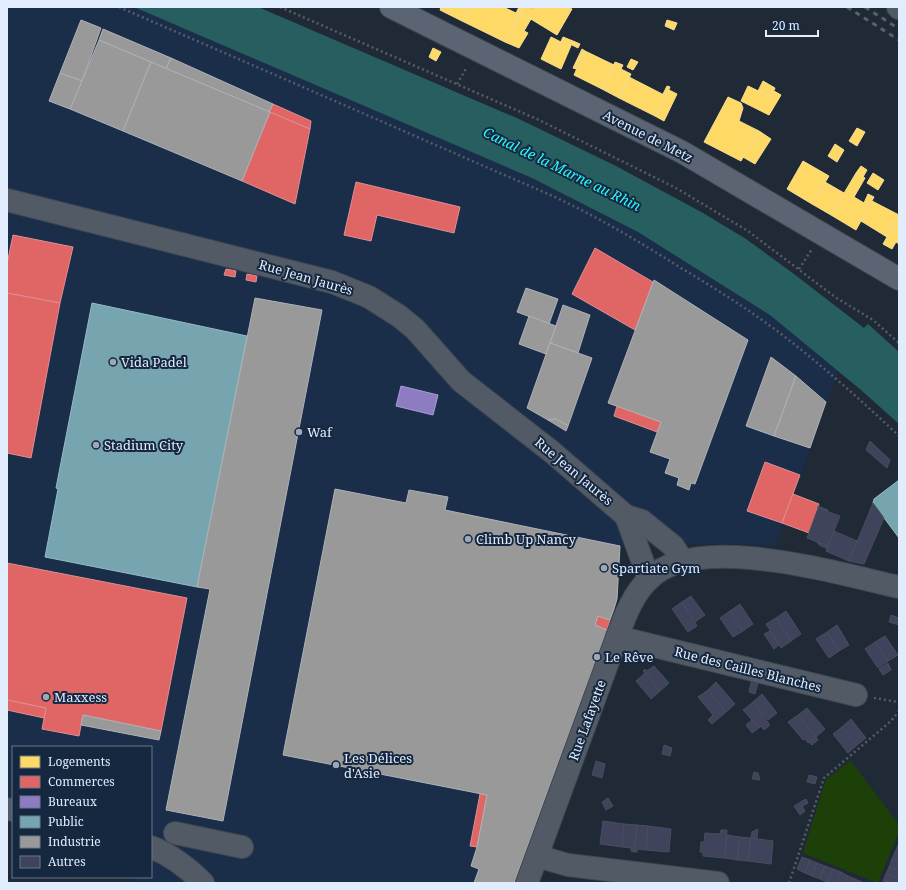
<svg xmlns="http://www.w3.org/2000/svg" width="906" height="890" viewBox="0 0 906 890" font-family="'Noto Serif',serif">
  <rect width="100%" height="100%" fill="#202936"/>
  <path fill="#1a2e4a" d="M7 7H134L532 178 638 232 770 315 838 371 775 546 731 544 620 546 617 599 614 609 514 883H133L138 877H151V862L161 836 151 834V747H13V797L7 796Z"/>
  <path fill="#1c4007" d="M851 761 899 825V832L878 883 803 853 826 779Z"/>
  <path fill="#275f61" d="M134 7H258L519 119 616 166 703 213 746 239 794 274 864 328 868 324 899 352V424L861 390 770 315 638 232 532 178Z"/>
  <g fill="#ffd966" stroke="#f6df93">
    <path d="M441 7H470L462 21 440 10Z"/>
    <path d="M470 7H503L516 13 519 7 524 8 505 42 462 21Z"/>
    <path d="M528 7 532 9 533 7H568L572 9 557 35 521 13 525 7Z"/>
    <path d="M521 13 531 19 524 31 528 33 519 48 505 42Z"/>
    <path d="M667 20 677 23 674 30 665 26Z"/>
    <path d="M551 37 561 42 551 64 541 59Z"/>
    <path d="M563 37 573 41 561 69 551 64Z"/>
    <path d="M573 41 580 44 578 48 572 45Z"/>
    <path d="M433 48 441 52 436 61 429 57Z"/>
    <path d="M582 49 585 51 576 69 573 68Z"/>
    <path d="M585 51 614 65 602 89 574 75Z"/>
    <path d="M631 59 638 62 633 70 627 67Z"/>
    <path d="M615 62 623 65 621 69 631 74 619 98 602 89Z"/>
    <path d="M629 77 666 96 655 116 619 98Z"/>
    <path d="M763 81 775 88 771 97 758 91Z"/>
    <path d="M667 86 670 87 666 96 663 94Z"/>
    <path d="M748 86 771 97 774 91 781 95 769 115 741 101Z"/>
    <path d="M669 90 677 94 664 121 655 116Z"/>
    <path d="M728 97 741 103 743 108 739 121 759 131 741 161 704 142Z"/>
    <path d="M857 128 865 132 857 146 849 141Z"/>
    <path d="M759 131 771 139 755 164 743 157Z"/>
    <path d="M835 144 844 150 837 162 828 156Z"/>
    <path d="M803 161 829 176 812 204 787 189Z"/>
    <path d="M861 166 867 170 863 177 856 173Z"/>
    <path d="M856 173 865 178 854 197 864 203 868 194 874 197 856 230 831 215Z"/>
    <path d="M873 173 884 180 878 190 867 183Z"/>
    <path d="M825 182 844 193 831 215 812 204Z"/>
    <path d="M872 201 899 215 887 237 861 221Z"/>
    <path d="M899 216V244L896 242 892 249 883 244Z"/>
  </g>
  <g fill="#e06666" stroke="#e08e93">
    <path d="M273 104 311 121 310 129 269 112Z"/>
    <path d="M270 112 310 129 295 204 242 181Z"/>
    <path d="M356 182 460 207 454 233 377 215 371 241 344 235Z"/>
    <path d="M13 235 73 247 60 303 7 293V264Z"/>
    <path d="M595 248 653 282 635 330 572 294Z"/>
    <path d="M226 269 236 271 235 277 224 275Z"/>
    <path d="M247 274 257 276 256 282 246 280Z"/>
    <path d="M7 293 60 303 31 458 7 453Z"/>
    <path d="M617 406 661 422 657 432 614 416Z"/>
    <path d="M765 462 800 475 782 523 747 511Z"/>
    <path d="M793 494 819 504 809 533 782 523Z"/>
    <path d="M7 563 187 598 161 731 83 715 79 736 42 729 46 708 7 700Z"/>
    <path d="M598 616 610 620 607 630 595 625Z"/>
    <path d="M7 700 46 708 44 718 7 710Z"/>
    <path d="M480 794 487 795 477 847 470 846Z"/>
  </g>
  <path fill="#8e7cc3" stroke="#a79ed4" d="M401 386 438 395 433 415 396 406Z"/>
  <g fill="#76a5af" stroke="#96bbc6">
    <path d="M92 303 247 336 197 587 45 557 58 489 56 488Z"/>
    <path d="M899 480V538L873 503 874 499Z"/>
  </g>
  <g fill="#999" stroke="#afb2b7">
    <path d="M81 20 101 28 82 81 60 73Z"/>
    <path d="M103 29 171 58 166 69 99 40Z"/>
    <path d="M99 40 151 62 123 131 70 109Z"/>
    <path d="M171 58 273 104 269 112 166 69Z"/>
    <path d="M151 62 270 112 242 181 123 131Z"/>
    <path d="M60 73 82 81 70 109 49 101Z"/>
    <path d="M654 280 748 340 695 484 691 483 689 490 677 485 679 478 665 473 670 459 650 452 661 422 608 403Z"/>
    <path d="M526 288 558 299 549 324 517 312Z"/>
    <path d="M255 298 322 310 223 821 166 810 210 589 197 587Z"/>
    <path d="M563 305 590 315 578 353 550 343Z"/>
    <path d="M529 316 556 326 546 354 519 344Z"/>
    <path d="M550 343 592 358 568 426 556 419 548 420 527 408Z"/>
    <path d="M771 357 796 376 774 436 746 426Z"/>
    <path d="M796 376 826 402 810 448 774 436Z"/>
    <path d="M556 419 568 426 566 431 548 420Z"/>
    <path d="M335 489 406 503 409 490 448 497 445 510 620 546 617 599 614 609 610 620 598 616 595 625 607 630 514 883H474L479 869 471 866 477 847 487 795 283 755Z"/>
    <path d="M83 715 161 731 159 740 81 725Z"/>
  </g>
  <g fill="#3f435b" stroke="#484e5b">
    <path d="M870 441 890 460 887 468 866 450Z"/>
    <path d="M873 503 884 518 864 564 849 561Z"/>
    <path d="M818 506 828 510V512L818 508Z"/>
    <path d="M818 508 840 516 828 546 807 538Z"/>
    <path d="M834 531 857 541 849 561 826 551Z"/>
    <path d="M817 542 828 546V549L819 545Z"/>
    <path d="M691 596 705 615 695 622 682 602Z"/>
    <path d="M682 602 697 626 688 632 672 609Z"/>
    <path d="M740 604 753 624 743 631 730 611Z"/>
    <path d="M730 611 743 631 733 637 720 618Z"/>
    <path d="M786 611 801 634 791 641 776 618Z"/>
    <path d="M891 615 899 618V625L889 622Z"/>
    <path d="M776 618 791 641 781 648 766 624Z"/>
    <path d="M837 625 849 645 839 651 827 632Z"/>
    <path d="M770 631 779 645 774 649 764 634Z"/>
    <path d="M827 632 839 651 829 658 816 639Z"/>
    <path d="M885 636 898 655 888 661 875 642Z"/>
    <path d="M875 642 888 661 878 668 865 649Z"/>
    <path d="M888 663 891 670 883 675 879 669Z"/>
    <path d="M654 666 669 683 660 691 643 671 645 669 647 671Z"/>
    <path d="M645 673 660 691 651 699 636 681Z"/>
    <path d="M752 678 759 679 755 694 749 692Z"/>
    <path d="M716 682 735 704 726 712 708 690Z"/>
    <path d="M708 690 726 712 712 724 708 720 713 715 698 697Z"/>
    <path d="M762 694 777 713 768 720 753 702Z"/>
    <path d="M753 702 770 725 764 730 761 726 759 728 743 710Z"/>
    <path d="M807 708 825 729 816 737 798 715Z"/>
    <path d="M798 715 816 737 808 743 805 739 803 740 788 722Z"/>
    <path d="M851 719 866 738 857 745 842 727Z"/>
    <path d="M752 720 759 728 752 733 746 725Z"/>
    <path d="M842 727 857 745 848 753 833 734Z"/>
    <path d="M816 737 818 740 812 745 809 742Z"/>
    <path d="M664 745 672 748 670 756 662 754Z"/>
    <path d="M596 761 605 764 602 778 592 775Z"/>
    <path d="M754 772 758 773 760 780 752 779Z"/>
    <path d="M809 775 817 777 815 784 807 782Z"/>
    <path d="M608 798 613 806 606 810 602 802Z"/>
    <path d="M806 799 808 803 802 806 805 811 800 815 794 806Z"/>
    <path d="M603 821 624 824 622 847 600 844Z"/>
    <path d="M624 824 637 825 634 852 631 851V848L622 847Z"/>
    <path d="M637 825 648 826 646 850 637 849V852H634Z"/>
    <path d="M648 826 671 829 669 852 646 850Z"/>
    <path d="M758 829 757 838H751L752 832Z"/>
    <path d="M721 830H727L725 858 703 856V852H700L701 842H704L705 833 720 834Z"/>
    <path d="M727 835 740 837 737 860 725 858Z"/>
    <path d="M740 837 751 838 748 861 737 860Z"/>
    <path d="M751 838 773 841 771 864 748 861Z"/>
    <path d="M898 845H899V853L895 852Z"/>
    <path d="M895 852 899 853V862L892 859Z"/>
    <path d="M802 857 810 860 805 873 797 869Z"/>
    <path d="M892 859 899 862V871L889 867Z"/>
    <path d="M810 860 817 863 812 876 805 873Z"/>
    <path d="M817 863 825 866 820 879 812 876Z"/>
    <path d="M825 866 833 869 827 882 820 879Z"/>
    <path d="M889 867 899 871V879L886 874Z"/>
    <path d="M833 869 841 872 836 883H830L827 882Z"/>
    <path d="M841 872 848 876 845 883H836Z"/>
    <path d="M886 874 899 879 897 883 883 881Z"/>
    <path d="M848 876 855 879 854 883H845Z"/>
    <path d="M855 879 862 882V883H854Z"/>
  </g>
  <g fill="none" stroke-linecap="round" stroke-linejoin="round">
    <g stroke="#3f4752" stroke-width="24">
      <g id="minor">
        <path d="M898 7 899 8"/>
        <path d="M7 200 332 282 369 297 399 316 415 329 461 381 552 452 626 516 642 521 673 546 682 560"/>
        <path d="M626 516 649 579"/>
        <path d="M617 637 856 695"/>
        <path d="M7 809 13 810"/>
        <path d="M175 833 242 847"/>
        <path d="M151 847C171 855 188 868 203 883"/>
        <path d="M537 856 568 865 718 883"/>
        <path d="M527 883 617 637C625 616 633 594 649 579 697 531 839 574 899 587"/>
      </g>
    </g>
    <g stroke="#3f4752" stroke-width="24">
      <path id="major" d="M391 7 682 152 899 279"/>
    </g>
    <g stroke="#555c65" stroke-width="2.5" stroke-dasharray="2 3" stroke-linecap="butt">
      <path d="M119 7 555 197C597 217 637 240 676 265 713 287 750 310 785 337 825 368 862 401 899 436"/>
      <path d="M280 7 539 120 676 188 748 231 835 297 873 320 899 343"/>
      <path d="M457 84 467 67"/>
      <path d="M799 269 812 249"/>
      <path d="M874 698 899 702"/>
      <path d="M789 883 824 778 891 721 899 711"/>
    </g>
    <use href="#minor" stroke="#525b65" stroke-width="22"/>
    <use href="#major" stroke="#5b6472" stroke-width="22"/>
    <g stroke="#59606b" stroke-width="3" stroke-dasharray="5 5" stroke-linecap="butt">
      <path d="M847 7 899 40"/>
      <path d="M865 7 899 29"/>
    </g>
  </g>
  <g fill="#9da8b7" stroke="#162840" stroke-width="1.5">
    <circle cx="113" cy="362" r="4"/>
    <circle cx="299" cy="432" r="4"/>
    <circle cx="96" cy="445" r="4"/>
    <circle cx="468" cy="539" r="4"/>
    <circle cx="604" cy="568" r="4"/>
    <circle cx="597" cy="657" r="4"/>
    <circle cx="46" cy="697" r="4"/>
    <circle cx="336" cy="765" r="4"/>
  </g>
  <g text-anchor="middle" stroke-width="4" stroke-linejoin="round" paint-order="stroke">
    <g font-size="13" fill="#e1edfd" stroke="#162840">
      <text transform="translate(648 136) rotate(27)" y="5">Avenue de Metz</text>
      <text transform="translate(306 277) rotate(16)" y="5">Rue Jean Jaurès</text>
      <text transform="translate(574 471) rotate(40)" y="5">Rue Jean Jaurès</text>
      <text transform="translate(748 669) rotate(14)" y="5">Rue des Cailles Blanches</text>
      <text transform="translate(587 720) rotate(-70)" y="5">Rue Lafayette</text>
    </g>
    <g font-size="13" fill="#e1edfd" stroke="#162840" text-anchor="start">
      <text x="121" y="367">Vida Padel</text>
      <text x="307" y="437">Waf</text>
      <text x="104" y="450">Stadium City</text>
      <text x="476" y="544">Climb Up Nancy</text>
      <text x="612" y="573">Spartiate Gym</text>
      <text x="605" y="662">Le Rêve</text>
      <text x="54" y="702">Maxxess</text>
      <text x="344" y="763">Les Délices<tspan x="344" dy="15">d'Asie</tspan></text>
    </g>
    <g font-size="14" font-style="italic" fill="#28fafc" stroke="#162840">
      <text transform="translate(562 169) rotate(26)" y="5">Canal de la Marne au Rhin</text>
    </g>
  </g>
  <rect width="906" height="890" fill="none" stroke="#e1edfd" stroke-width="16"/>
  <rect x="12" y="746" width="140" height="132" fill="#162840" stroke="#67778c"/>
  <rect x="20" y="756" width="20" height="12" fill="#ffd966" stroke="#67778c"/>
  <text x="48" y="766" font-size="12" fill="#e1edfd">Logements</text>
  <rect x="20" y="776" width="20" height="12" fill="#e06666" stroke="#67778c"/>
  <text x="48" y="786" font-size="12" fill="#e1edfd">Commerces</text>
  <rect x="20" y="796" width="20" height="12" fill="#8e7cc3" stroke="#67778c"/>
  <text x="48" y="806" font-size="12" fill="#e1edfd">Bureaux</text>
  <rect x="20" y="816" width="20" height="12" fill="#76a5af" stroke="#67778c"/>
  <text x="48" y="826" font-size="12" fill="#e1edfd">Public</text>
  <rect x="20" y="836" width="20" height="12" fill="#999999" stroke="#67778c"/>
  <text x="48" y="846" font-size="12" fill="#e1edfd">Industrie</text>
  <rect x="20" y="856" width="20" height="12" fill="#3f435b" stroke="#67778c"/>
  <text x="48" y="866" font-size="12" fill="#e1edfd">Autres</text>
  <path d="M766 30v6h52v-6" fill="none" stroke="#e1edfd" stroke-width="2"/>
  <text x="772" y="30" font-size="12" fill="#e1edfd" stroke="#162840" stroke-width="3" paint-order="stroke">20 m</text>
</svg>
